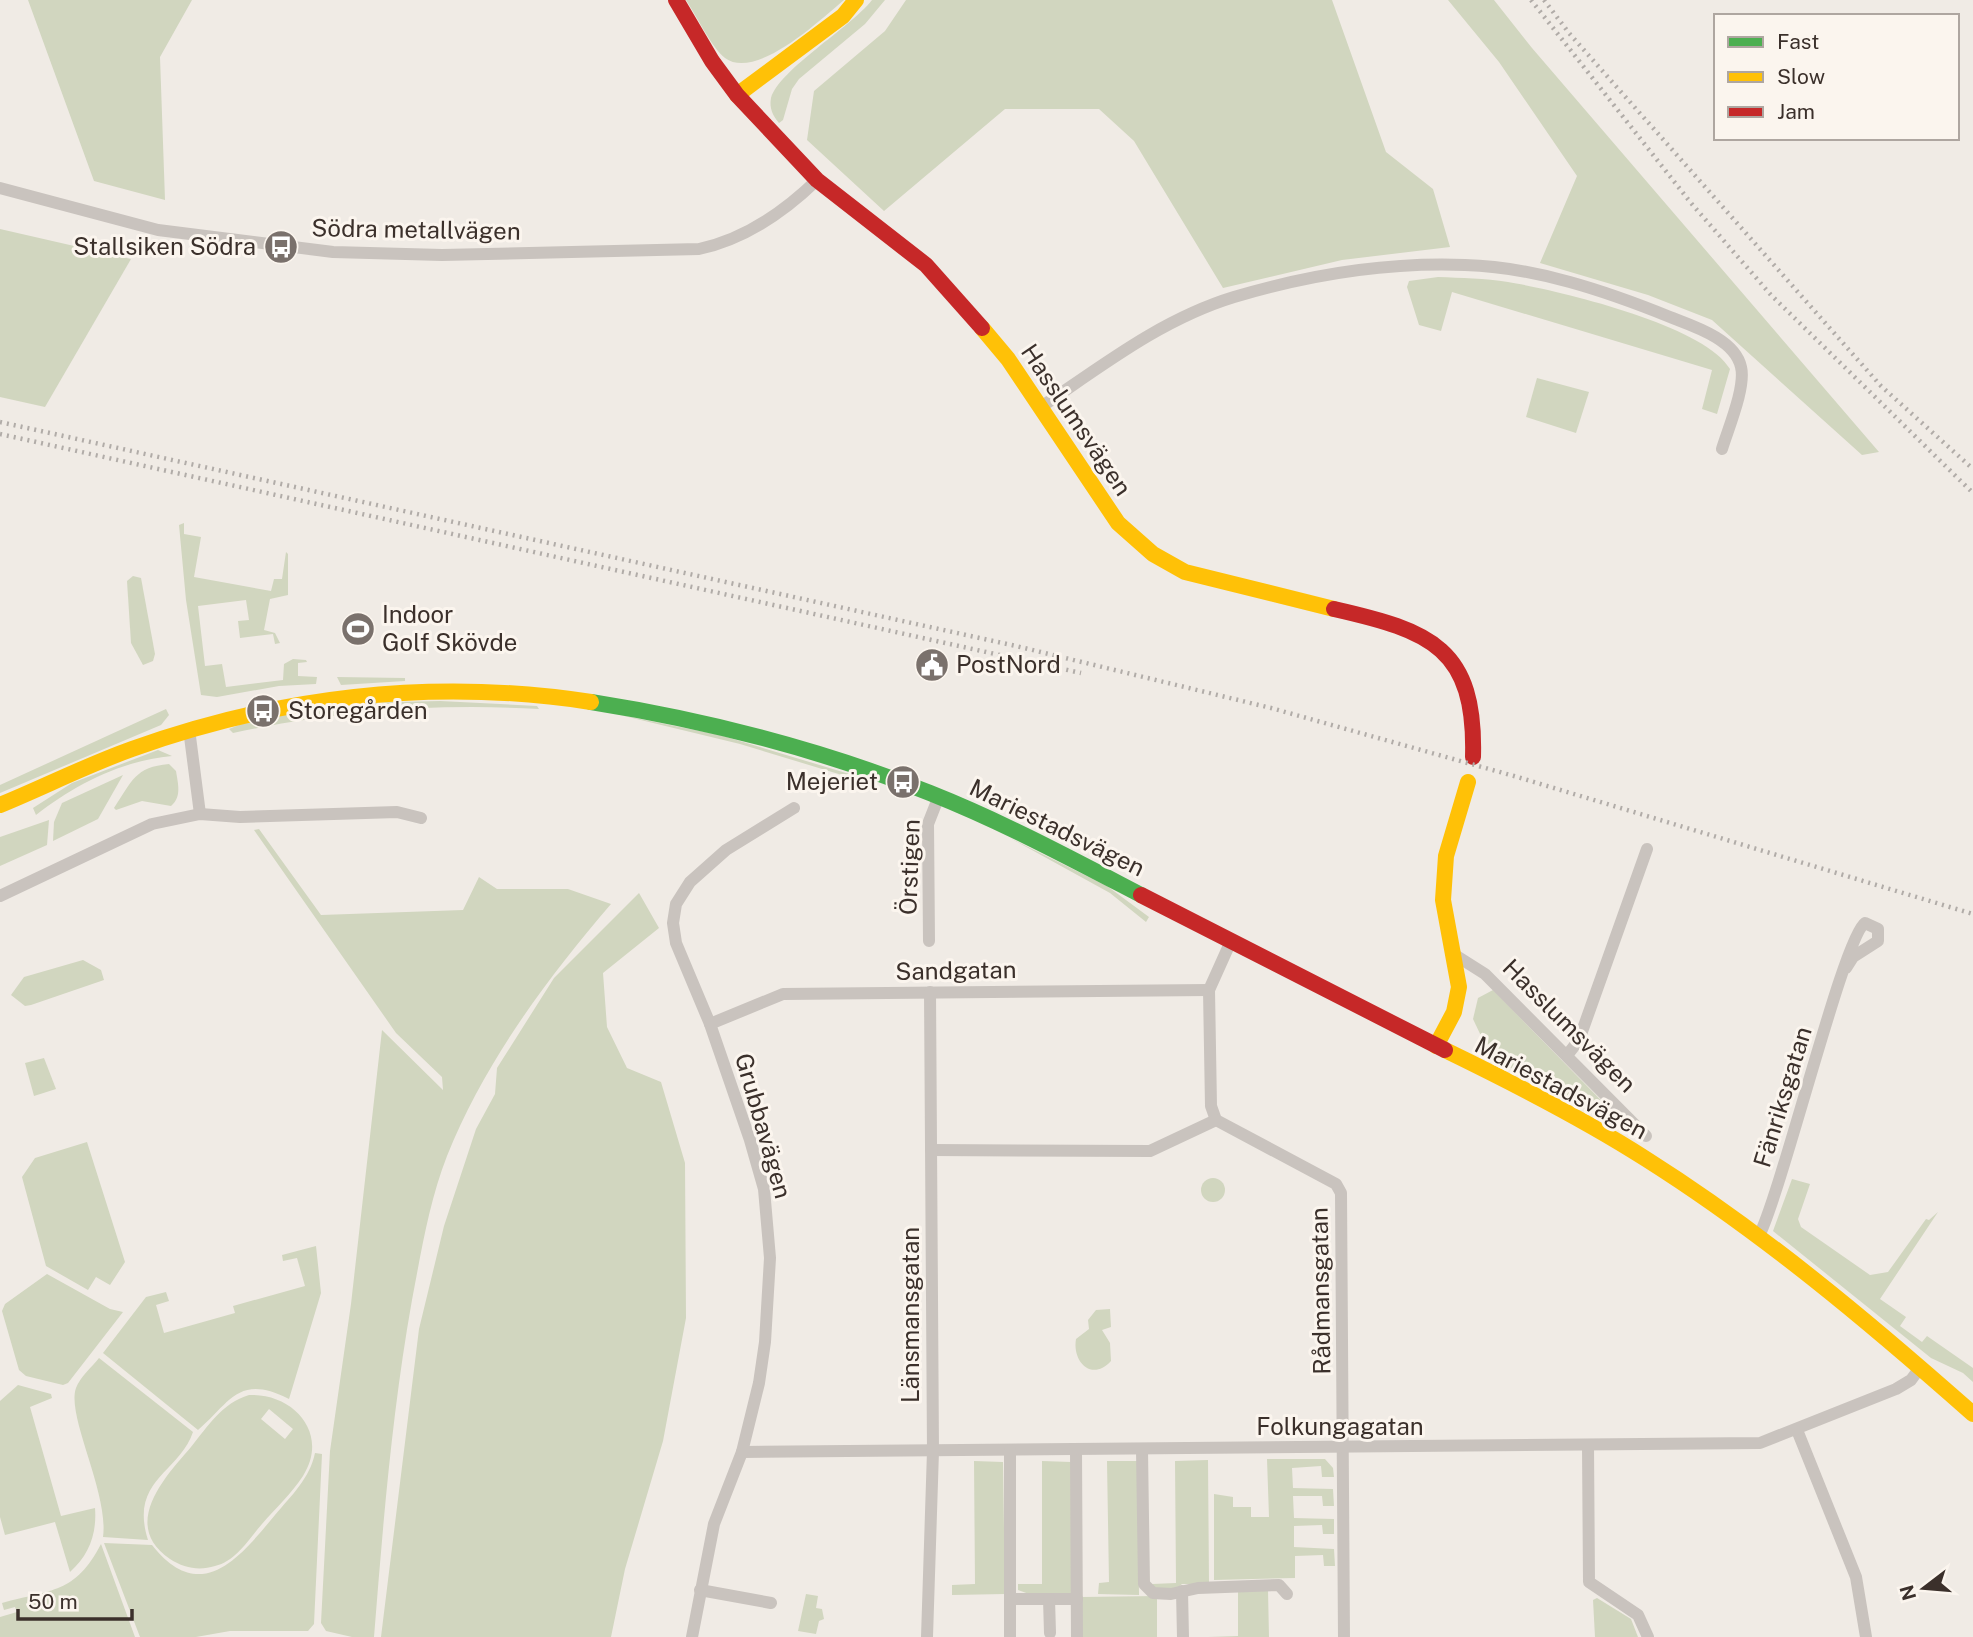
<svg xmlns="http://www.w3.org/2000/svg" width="1973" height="1637" viewBox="0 0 1973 1637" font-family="'Public Sans',sans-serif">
  <rect width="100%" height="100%" fill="#f0ebe5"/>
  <g fill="#d1d6bf" fill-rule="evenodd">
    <path d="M28 0H192L160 57 165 200 94 181Z"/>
    <path d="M686 0H844C820 20 756 81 725 58 712 48 696 15 686 0Z"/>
    <path d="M872 0H885L865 24 799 79 792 89 783 120 779 123C773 116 769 108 771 98 780 69 850 28 872 0Z"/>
    <path d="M906 0H1332L1386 152 1433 189 1450 247 1342 260 1223 288 1134 141 1099 109H1005L884 211 807 140 814 91 885 31Z"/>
    <path d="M1448 0H1494L1532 48 1879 452 1862 455 1712 320 1648 295 1540 263 1577 176 1499 62Z"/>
    <path d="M0 229 131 259 45 407 0 397Z"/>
    <path d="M1438 277C1461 278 1485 278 1508 282 1557 290 1705 325 1730 369L1717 414 1702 409 1712 370 1452 292 1441 331 1419 325 1407 287 1409 281Z"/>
    <path d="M1537 378 1589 392 1576 433 1526 417Z"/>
    <path d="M184 523V534L201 537 194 577 271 591 274 579H282L286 552 288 554V595L270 599 264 630 275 633 280 643 275 644 273 634 240 638 238 621 249 620 246 600 198 606 205 666 222 664 226 687 283 680 284 664 293 659 306 660 307 662 298 663V676L317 677 316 684 279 686 217 697 201 695 186 600 179 525Z"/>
    <path d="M133 576 141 578 155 654 153 661 143 665 131 643 127 581Z"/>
    <path d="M337 677 405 678V681L341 685Z"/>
    <path d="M440 701 537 706 539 709C434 703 336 711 233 733L229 729C285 704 379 702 440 701Z"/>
    <path d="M166 709 169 715 161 725 0 793V785Z"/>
    <path d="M620 715 720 735 856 776 855 779 740 744Z"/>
    <path d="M158 750 172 756C123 760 74 785 36 815L33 808 72 783Z"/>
    <path d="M169 764 176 771C178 784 182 797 171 806L142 801 116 810 114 808C132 781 135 767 169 764Z"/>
    <path d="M123 775 98 819 53 841 54 822 62 803Z"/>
    <path d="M49 820 47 845 0 866V837Z"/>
    <path d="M259 829 321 915 463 910 479 877 497 889H568L611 904C545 981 485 1062 447 1156 429 1202 421 1253 412 1300 392 1412 383 1524 374 1637H352L326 1631 321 1623 330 1451 351 1304 382 1030 443 1090 442 1077 396 1033 254 830Z"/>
    <path d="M1010 838 1107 886 1149 917 1146 922 1110 893Z"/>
    <path d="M639 893 659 928 603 973 607 1027 627 1068 661 1082 685 1163 686 1318 663 1441 625 1569 611 1637H381L419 1329 444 1226 476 1129 495 1094 497 1068 554 978Z"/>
    <path d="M83 960 101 970 104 980 31 1005 25 1006 11 995 24 977Z"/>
    <path d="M1493 990 1640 1140 1491 1057 1473 1019 1478 998Z"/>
    <path d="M44 1058 56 1089 34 1096 25 1063Z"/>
    <path d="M87 1142 125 1262 110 1285 96 1277 88 1290 46 1266 22 1177 35 1158Z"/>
    <circle cx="1213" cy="1190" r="12"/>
    <path d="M1792 1179 1810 1184 1798 1219 1801 1227 1870 1275 1888 1272 1926 1219 1929 1220 1938 1212 1880 1299 1906 1317 1900 1326 1922 1342 1927 1336 1973 1368V1382L1963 1373 1931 1358 1773 1231Z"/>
    <path d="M316 1246 321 1293 289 1399C238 1373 230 1403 198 1430L103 1353 146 1297 166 1292 169 1301 156 1305 164 1333 235 1313 233 1306 305 1286 297 1258 283 1261 282 1255Z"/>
    <path d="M47 1274 110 1309 123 1312 68 1383 63 1385 26 1376 19 1370 2 1311 5 1304Z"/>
    <path d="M1110 1309 1111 1327 1102 1330 1110 1343 1111 1361C1092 1382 1072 1362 1076 1339L1089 1329 1088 1320 1096 1310Z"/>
    <path d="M99 1358 193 1432C179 1473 129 1480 148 1540L103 1537C109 1493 66 1416 76 1388 80 1377 92 1367 99 1358Z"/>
    <path d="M18 1385 51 1394 52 1398 30 1407 61 1516 95 1508C97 1534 89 1555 70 1572L55 1522 5 1535 0 1517V1401Z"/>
    <path d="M249 1395C293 1393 330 1433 303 1476 292 1493 275 1509 262 1524 248 1540 236 1561 215 1566 199 1571 184 1568 170 1559 120 1525 165 1477 191 1447 208 1426 222 1403 249 1395ZM269 1409 293 1429 285 1439 261 1419Z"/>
    <path d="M315 1453 322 1454 314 1624 308 1631H230L196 1637H140L104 1543 152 1545C201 1607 240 1557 275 1515 291 1496 310 1478 315 1453Z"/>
    <path d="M1267 1459H1325L1333 1468 1334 1477H1322L1321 1466 1292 1468 1293 1488 1333 1489 1334 1506H1323L1322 1496H1293L1294 1518 1334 1519V1534H1323L1322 1525 1294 1526V1547L1334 1549 1335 1566H1324L1323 1555 1295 1556V1578L1214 1580V1494L1233 1497V1507H1251V1517H1269Z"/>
    <path d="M1208 1460 1209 1584H1182L1172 1592 1155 1590 1152 1584 1176 1583 1175 1461Z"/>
    <path d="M974 1461 1003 1462 1005 1594 952 1595V1585L975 1584Z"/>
    <path d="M1042 1461 1071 1462 1073 1593 1029 1594 1018 1590V1584H1042Z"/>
    <path d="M1107 1461H1138L1139 1595 1098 1594 1099 1583 1109 1582Z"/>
    <path d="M101 1544 135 1637H0V1617L17 1612 15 1607 4 1610 2 1603C52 1589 75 1594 101 1544Z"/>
    <path d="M1238 1590H1268L1269 1637H1208L1238 1636Z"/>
    <path d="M806 1594 818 1596 816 1608 822 1609 824 1619 819 1621 816 1634 798 1631Z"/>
    <path d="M1157 1596V1637H1082V1597Z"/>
    <path d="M1597 1598 1631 1619 1638 1637H1595L1593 1600Z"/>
  </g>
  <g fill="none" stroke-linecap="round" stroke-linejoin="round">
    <g stroke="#c9c3be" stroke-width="12">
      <path d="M0 188 158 230 333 252 442 255 699 249C745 239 784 212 817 180"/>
      <path d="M1041 407C1103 365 1162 319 1234 297 1308 275 1388 262 1465 265 1535 267 1606 291 1670 317 1693 326 1735 339 1741 367 1746 387 1728 429 1722 449"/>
      <path d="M189 729 200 814"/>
      <path d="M0 896 152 824 200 814 240 817 397 812 421 818"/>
      <path d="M929 941 928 824 939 796"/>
      <path d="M1231 941 1209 990 1211 1106 1216 1120 1336 1184 1341 1193 1344 1637"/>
      <path d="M1455 955 1485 974 1646 1136"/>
      <path d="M710 1024 783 994 1209 990"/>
      <path d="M1568 1054 1579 1040 1647 849"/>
      <path d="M931 1150 1150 1151 1216 1120"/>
      <path d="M1758 1238C1782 1192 1844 936 1865 923L1878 929V941L1853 957 1846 968"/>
      <path d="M1797 1430 1856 1577 1866 1637"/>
      <path d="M1588 1446 1589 1582 1638 1615 1648 1637"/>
      <path d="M1076 1450 1077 1637"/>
      <path d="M1142 1450 1144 1584 1153 1593 1171 1594 1198 1588 1279 1585 1287 1594"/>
      <path d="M742 1452 1760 1443 1896 1389 1911 1380 1919 1369"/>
      <path d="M700 1590 771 1603"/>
      <path d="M1182 1591 1183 1637"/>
      <path d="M1010 1599H1077"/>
      <path d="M1049 1599 1050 1633"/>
      <path d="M692 1637 714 1524 742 1452 759 1383 765 1342 770 1258 764 1189 750 1140 710 1024 676 943 673 923 676 904 690 882 726 850 794 808"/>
      <path d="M927 1637 933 1451 930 992"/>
      <path d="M1010 1637V1450"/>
    </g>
    <path stroke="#4caf50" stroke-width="16" d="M591 702C705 720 822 750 930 793 1003 822 1072 859 1141 895"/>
    <g stroke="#ffc107" stroke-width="16">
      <path d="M737 95 843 16 856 0"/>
      <path d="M982 328 1008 359 1118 523 1153 554 1185 572 1334 609"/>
      <path d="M0 805C44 787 87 765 132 749 280 696 435 678 591 702"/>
      <path d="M1436 1046 1454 1012 1459 987 1443 900 1446 856 1468 782"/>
      <path d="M1445 1050C1513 1083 1582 1118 1646 1159 1763 1233 1869 1322 1973 1414"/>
    </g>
    <g stroke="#c62828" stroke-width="16">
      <path d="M676 0 712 61 737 95 817 180 926 265 982 328"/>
      <path d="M1334 609C1431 631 1476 648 1473 757"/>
      <path d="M1141 895 1445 1050"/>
    </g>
    <g stroke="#b1aca8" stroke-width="4.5" stroke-dasharray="2 5" stroke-linecap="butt">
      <path d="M1531 0 1691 203 1771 295 1973 493"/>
      <path d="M1544 0 1569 33 1881 386 1973 469"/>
      <path d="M0 422 1016 646 1271 708 1514 776 1973 914"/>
      <path d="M0 434 1081 673"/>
    </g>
  </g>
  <defs>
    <g id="bus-disc" transform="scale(1.75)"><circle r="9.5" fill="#7a716c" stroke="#fbf5ee"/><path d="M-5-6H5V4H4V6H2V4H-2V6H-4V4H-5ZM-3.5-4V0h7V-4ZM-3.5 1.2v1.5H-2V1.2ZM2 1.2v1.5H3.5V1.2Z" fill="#fff"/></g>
    <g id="stadium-disc" transform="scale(1.75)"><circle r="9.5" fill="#7a716c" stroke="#fbf5ee"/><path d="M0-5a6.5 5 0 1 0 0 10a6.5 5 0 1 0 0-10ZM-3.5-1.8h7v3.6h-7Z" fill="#fff"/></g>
    <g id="civic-disc" transform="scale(1.75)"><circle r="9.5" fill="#7a716c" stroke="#fbf5ee"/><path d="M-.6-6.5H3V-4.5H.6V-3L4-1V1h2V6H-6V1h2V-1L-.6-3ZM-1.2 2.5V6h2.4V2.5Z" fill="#fff"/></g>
  </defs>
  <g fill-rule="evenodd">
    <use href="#bus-disc" x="281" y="247"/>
    <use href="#stadium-disc" x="358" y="629"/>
    <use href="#civic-disc" x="932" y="665"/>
    <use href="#bus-disc" x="263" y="711"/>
    <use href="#bus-disc" x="903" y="782"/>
  </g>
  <g text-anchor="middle" stroke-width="6" stroke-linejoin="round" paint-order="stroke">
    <g font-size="24" fill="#3b302b" stroke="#fbf5ee">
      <text transform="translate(416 230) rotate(1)" y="8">Södra metallvägen</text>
      <text transform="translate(1076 420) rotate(56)" y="8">Hasslumsvägen</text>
      <text transform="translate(1057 828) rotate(26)" y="8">Mariestadsvägen</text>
      <text transform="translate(910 867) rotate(-88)" y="8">Örstigen</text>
      <text transform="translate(956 971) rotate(-1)" y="8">Sandgatan</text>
      <text transform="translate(1569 1026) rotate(45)" y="8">Hasslumsvägen</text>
      <text transform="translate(1561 1088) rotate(28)" y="8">Mariestadsvägen</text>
      <text transform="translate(1783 1097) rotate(-73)" y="8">Fänriksgatan</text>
      <text transform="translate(763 1126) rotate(74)" y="8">Grubbavägen</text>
      <text transform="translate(1321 1291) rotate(-91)" y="8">Rådmansgatan</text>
      <text transform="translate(911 1315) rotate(-90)" y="8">Länsmansgatan</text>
      <text x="1340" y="1435">Folkungagatan</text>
    </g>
    <g font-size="24" fill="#3b302b" stroke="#fbf5ee" text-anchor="start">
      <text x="256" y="255" text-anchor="end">Stallsiken Södra</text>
      <text x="382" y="623">Indoor<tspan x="382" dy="28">Golf Skövde</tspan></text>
      <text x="956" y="673">PostNord</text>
      <text x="288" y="719">Storegården</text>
      <text x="878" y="790" text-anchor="end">Mejeriet</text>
    </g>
  </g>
  <rect x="1714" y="14" width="245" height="126" fill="#fbf5ee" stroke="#aea6a0" stroke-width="2"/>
  <rect x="1728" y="37" width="35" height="10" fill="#4caf50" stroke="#aea6a0" stroke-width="2"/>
  <text x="1777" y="49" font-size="21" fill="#3b302b">Fast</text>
  <rect x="1728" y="72" width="35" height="10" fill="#ffc107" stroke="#aea6a0" stroke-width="2"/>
  <text x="1777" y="84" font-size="21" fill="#3b302b">Slow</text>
  <rect x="1728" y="107" width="35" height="10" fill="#c62828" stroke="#aea6a0" stroke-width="2"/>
  <text x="1777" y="119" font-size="21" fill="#3b302b">Jam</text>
  <g transform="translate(1924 1588) rotate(254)" stroke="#fbf5ee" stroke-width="5" paint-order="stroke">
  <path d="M0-5L12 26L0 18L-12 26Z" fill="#3b302b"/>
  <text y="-10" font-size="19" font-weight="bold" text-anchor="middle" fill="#3b302b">N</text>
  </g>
  <path d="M18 1609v10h114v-10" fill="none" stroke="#3b302b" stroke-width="3.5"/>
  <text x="28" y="1609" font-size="21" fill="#3b302b" stroke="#fbf5ee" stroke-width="5" paint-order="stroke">50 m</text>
</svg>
